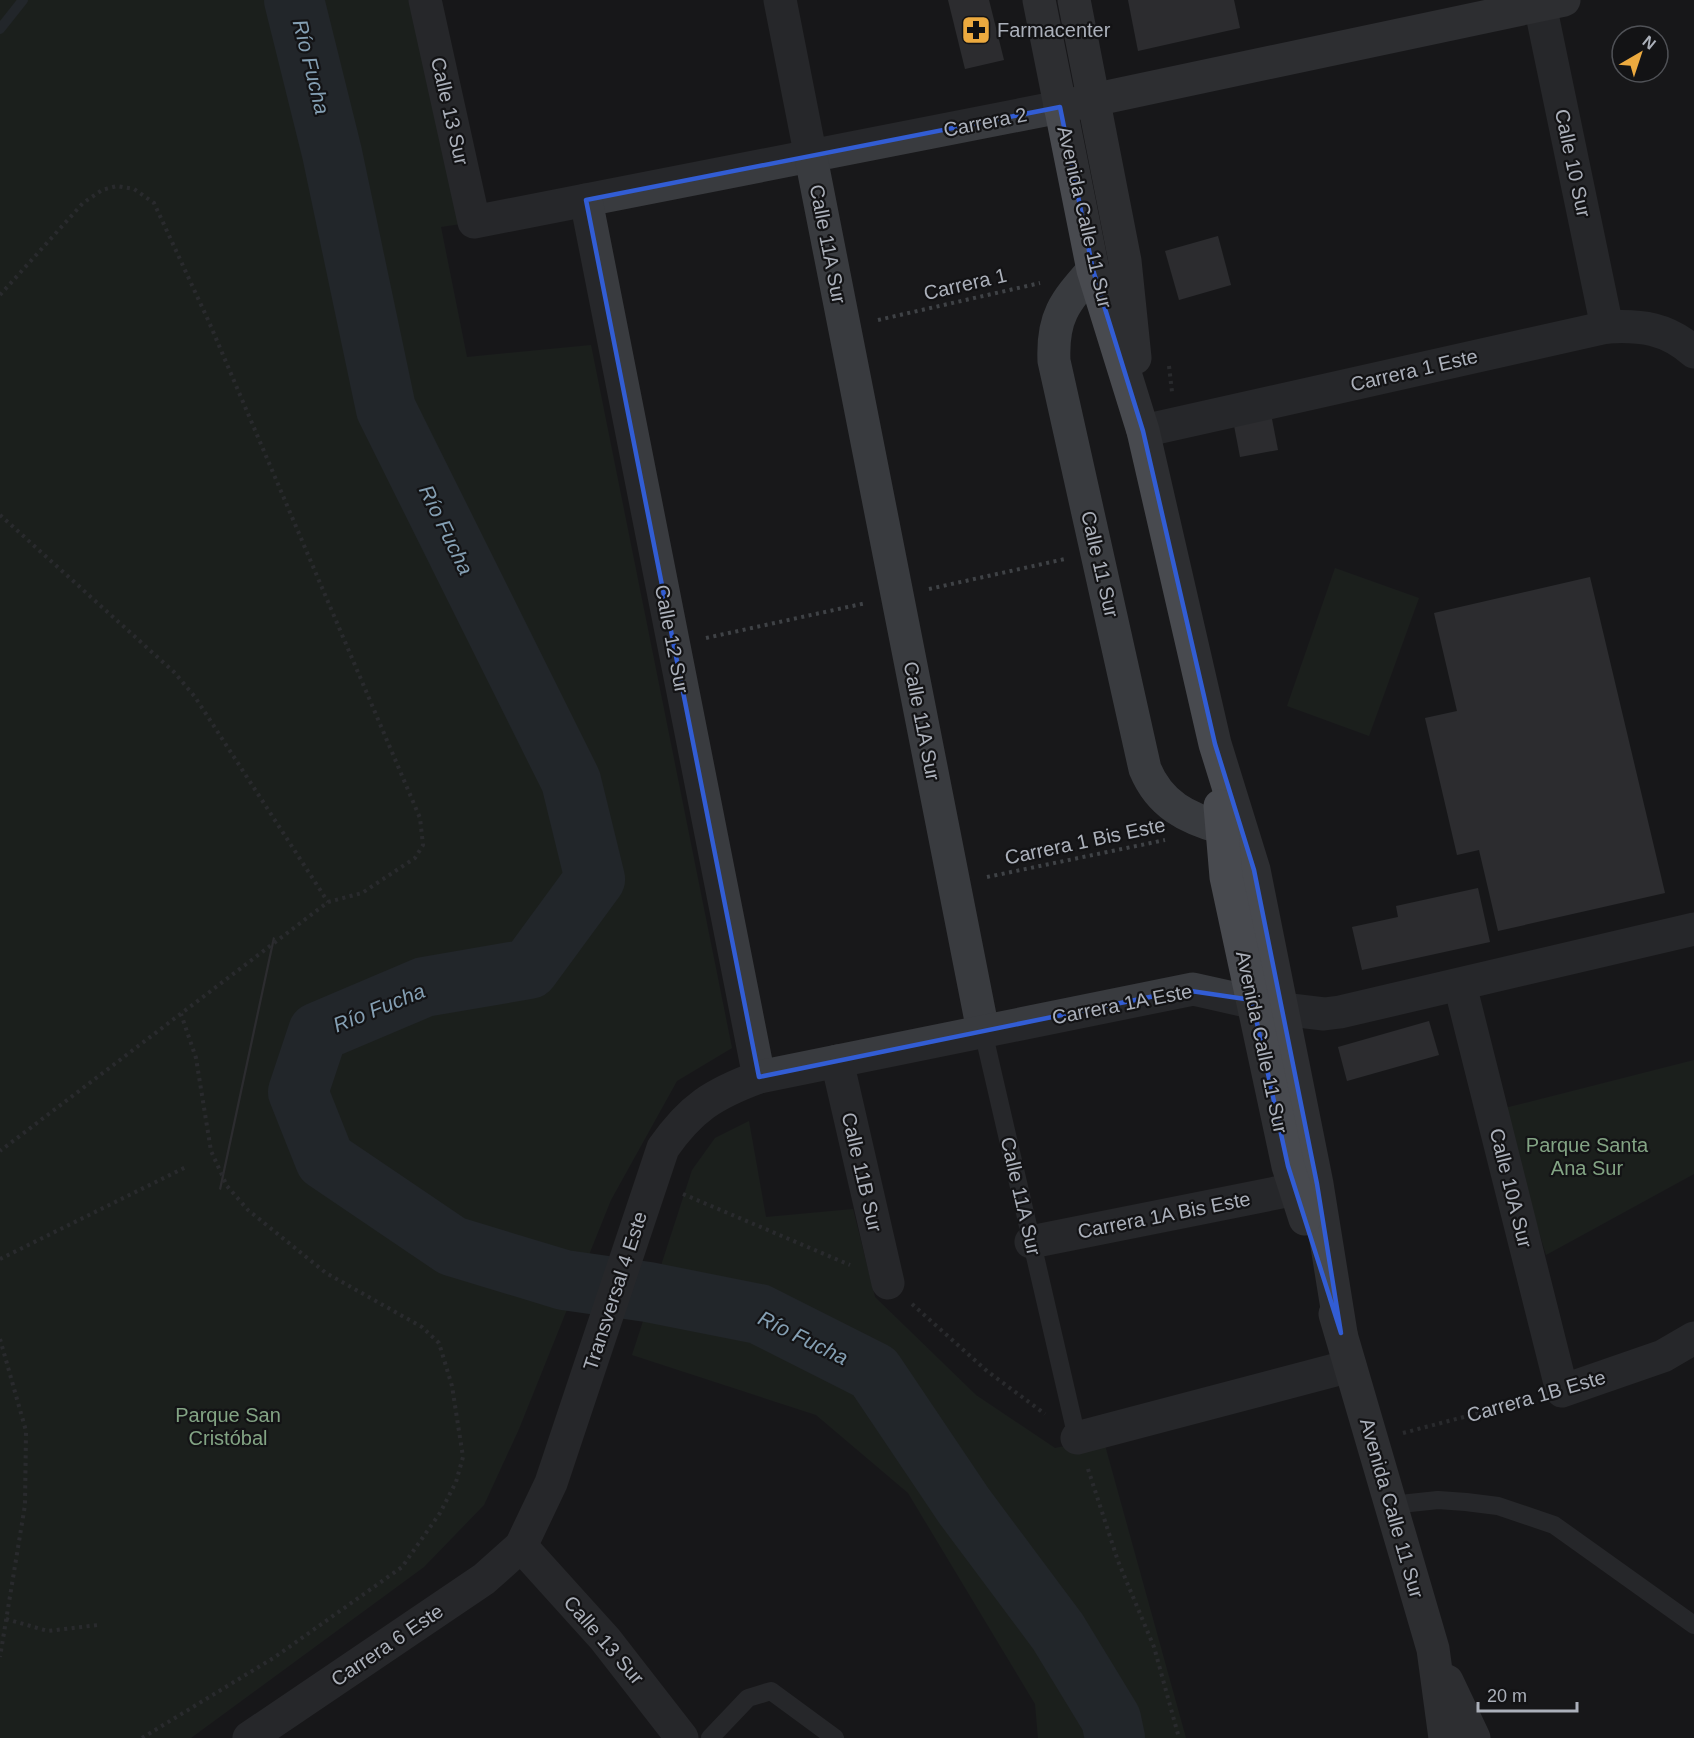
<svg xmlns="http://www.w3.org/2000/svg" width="1694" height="1738" viewBox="0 0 1694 1738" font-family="Arial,sans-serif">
  <rect width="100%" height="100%" fill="#18181a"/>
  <g fill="#202821">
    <path d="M0 0H425L474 222 441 227 467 357 591 345 732 1048 677 1081 611 1200 519 1429 484 1505 424 1567 191 1738H0Z"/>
    <path d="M1335 568 1419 598 1369 736 1287 706Z"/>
    <path d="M1694 1060V1174L1546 1255 1501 1109Z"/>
    <path d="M749 1121 766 1217 853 1209 875 1297 976 1395 1055 1448 1103 1438 1186 1738H1038L1035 1704 908 1493 816 1415 632 1355 692 1170 715 1138Z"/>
  </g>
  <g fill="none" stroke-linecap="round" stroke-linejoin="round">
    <path stroke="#2f383e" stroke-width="10" d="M0 29 23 0"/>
    <path stroke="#2f383e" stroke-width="60" d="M294 0 332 153 386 409 571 781 595 879 529 969 424 987 318 1032 298 1092 325 1160 452 1246 564 1280 648 1292 759 1314 874 1372 964 1506 1058 1632 1111 1719 1115 1738"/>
  </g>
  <g fill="#45464a">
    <path d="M948 0H989L1004 60 965 69Z"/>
    <path d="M1128 0H1234L1240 28 1138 51Z"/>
    <path d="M1218 236 1231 285 1179 300 1165 251Z"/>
    <path d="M1271 414 1278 450 1240 457 1233 420Z"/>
    <path d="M1590 577 1665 893 1498 931 1479 850 1457 855 1425 718 1457 711 1434 613Z"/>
    <path d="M1478 888 1490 942 1362 970 1352 927 1398 917 1396 906Z"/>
    <path d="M273 937 275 938 221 1190 219 1189Z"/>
    <path d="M1429 1021 1439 1055 1347 1081 1338 1047Z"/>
  </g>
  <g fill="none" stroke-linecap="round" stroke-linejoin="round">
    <g stroke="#3f4246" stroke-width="4" stroke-dasharray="3 4.5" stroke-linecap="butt">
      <path d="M0 295 83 203 102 190 117 186 134 189 154 203 209 322 420 818 423 845 415 858 362 893 328 902 0 1151"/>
      <path d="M878 320 1040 283"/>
      <path d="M1169 366 1172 392"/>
      <path d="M0 515 174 672 195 697 328 902"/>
      <path d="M929 589 1065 559"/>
      <path d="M706 638 866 603"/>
      <path d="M987 877 1165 840"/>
      <path d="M683 1194 850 1265"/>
      <path d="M0 1259 188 1166"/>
      <path d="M912 1304 987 1371 1045 1414"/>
      <path d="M0 1339 26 1431 25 1505 0 1657"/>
      <path d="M1403 1433 1532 1399"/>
      <path d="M1088 1469 1118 1561 1154 1647 1179 1738"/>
      <path d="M6 1619 48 1631 98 1625"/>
      <path d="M142 1738 275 1657 402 1567 440 1513 456 1482 463 1457 452 1386 439 1343 422 1327 326 1273 248 1210 227 1186 211 1151 196 1058 181 1014"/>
    </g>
    <g stroke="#393b3f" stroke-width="18">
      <path d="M983 1031 1077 1438"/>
      <path d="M1391 1505 1438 1500 1466 1502 1498 1506 1554 1525 1694 1625"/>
      <path d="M710 1738 748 1698 771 1691 835 1738"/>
    </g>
    <g stroke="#393b3f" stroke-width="33">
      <path d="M425 0 474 222 1060 107"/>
      <path d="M780 0 983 1031"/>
      <path d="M1539 0 1607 327"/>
      <path d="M586 200 759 1077"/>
      <path d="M1093 270C1065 302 1052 316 1054 361L1145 769C1160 805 1187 818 1222 828"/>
      <path d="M1143 431 1607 327C1641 325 1667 328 1694 352"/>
      <path d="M1460 985 1562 1391 1663 1356 1694 1338"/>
      <path d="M837 1061 888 1283"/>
      <path d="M1031 1242 1296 1189"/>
      <path d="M1077 1438 1350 1366"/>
      <path d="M521 1546 605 1639 682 1738"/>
      <path d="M249 1738 484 1579 521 1546 551 1483 663 1148C691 1108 713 1094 759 1077L1193 989 1282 1009 1324 1014 1340 1012 1694 929"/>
    </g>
    <g stroke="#484a4f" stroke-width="33">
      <path d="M1039 0 1093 270 1143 431 1215 744 1254 870 1317 1184 1341 1333"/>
      <path d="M1074 0 1125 261 1135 358"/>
      <path d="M1060 107 1564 0"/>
      <path d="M1220 806 1226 877 1288 1166 1305 1219"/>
      <path d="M1335 1314 1433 1649 1445 1738"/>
      <path d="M1447 1681 1474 1738"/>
    </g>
  </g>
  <path d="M0 0H1694V1738H0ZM1060 107 1093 270 1143 431 1215 744 1254 870 1317 1184 1341 1333 1288 1166 1252 1000 1184 990 759 1077 586 200Z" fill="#18181a" fill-opacity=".55" fill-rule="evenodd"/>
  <path fill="none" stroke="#325dd4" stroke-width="4.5" stroke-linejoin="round" d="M1060 107 1093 270 1143 431 1215 744 1254 870 1317 1184 1341 1333 1288 1166 1252 1000 1184 990 759 1077 586 200Z"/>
  <defs>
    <g id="pharmacy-square" transform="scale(1.5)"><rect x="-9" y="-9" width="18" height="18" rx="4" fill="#ecaa3f" stroke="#131315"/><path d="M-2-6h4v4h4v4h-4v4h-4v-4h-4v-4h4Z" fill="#111"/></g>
  </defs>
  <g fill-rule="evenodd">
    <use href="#pharmacy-square" x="976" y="30"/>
  </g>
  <g text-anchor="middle" stroke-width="4.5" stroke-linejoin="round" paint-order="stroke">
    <g font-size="20" fill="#abb0ba" stroke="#131315" text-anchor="start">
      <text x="997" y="37">Farmacenter</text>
    </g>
    <g font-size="20" fill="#abb0ba" stroke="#131315">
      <text transform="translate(450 111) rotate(77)" y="7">Calle 13 Sur</text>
      <text transform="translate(985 122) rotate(-11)" y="7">Carrera 2</text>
      <text transform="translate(1573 163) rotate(78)" y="7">Calle 10 Sur</text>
      <text transform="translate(1085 217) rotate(77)" y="7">Avenida Calle 11 Sur</text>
      <text transform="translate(828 244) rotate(79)" y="7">Calle 11A Sur</text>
      <text transform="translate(965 284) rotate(-13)" y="7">Carrera 1</text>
      <text transform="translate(1414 370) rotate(-13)" y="7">Carrera 1 Este</text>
      <text transform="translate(1100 564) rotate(77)" y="7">Calle 11 Sur</text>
      <text transform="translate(672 639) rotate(79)" y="7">Calle 12 Sur</text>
      <text transform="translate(922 721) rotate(79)" y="7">Calle 11A Sur</text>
      <text transform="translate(1085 841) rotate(-12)" y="7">Carrera 1 Bis Este</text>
      <text transform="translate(1122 1004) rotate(-11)" y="7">Carrera 1A Este</text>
      <text transform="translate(1262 1042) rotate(78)" y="7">Avenida Calle 11 Sur</text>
      <text transform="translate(862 1172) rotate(77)" y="7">Calle 11B Sur</text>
      <text transform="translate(1511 1188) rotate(76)" y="7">Calle 10A Sur</text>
      <text transform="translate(1021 1196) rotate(77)" y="7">Calle 11A Sur</text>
      <text transform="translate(1164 1215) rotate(-11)" y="7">Carrera 1A Bis Este</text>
      <text transform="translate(615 1291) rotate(-72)" y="7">Transversal 4 Este</text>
      <text transform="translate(1536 1396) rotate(-16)" y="7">Carrera 1B Este</text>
      <text transform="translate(1392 1508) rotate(74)" y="7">Avenida Calle 11 Sur</text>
      <text transform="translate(604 1640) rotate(49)" y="7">Calle 13 Sur</text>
      <text transform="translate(387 1645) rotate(-34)" y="7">Carrera 6 Este</text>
    </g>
    <g font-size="20" fill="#83a484" stroke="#131315">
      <text x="1587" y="1152">Parque Santa<tspan x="1587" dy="23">Ana Sur</tspan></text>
      <text x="228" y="1422">Parque San<tspan x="228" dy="23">Cristóbal</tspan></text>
    </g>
    <g font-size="21" font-style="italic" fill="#849fb3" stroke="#131315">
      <text transform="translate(311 67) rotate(76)" y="7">Río Fucha</text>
      <text transform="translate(446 530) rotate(64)" y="7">Río Fucha</text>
      <text transform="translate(379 1008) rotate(-22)" y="7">Río Fucha</text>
      <text transform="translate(803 1338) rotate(26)" y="7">Río Fucha</text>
    </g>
  </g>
  <g transform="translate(1640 54) rotate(39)"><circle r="28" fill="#131315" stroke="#505257" stroke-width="1.5"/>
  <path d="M0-4.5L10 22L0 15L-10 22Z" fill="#ecaa3f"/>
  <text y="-9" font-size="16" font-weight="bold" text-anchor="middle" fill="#abb0ba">N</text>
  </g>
  <path d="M1478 1702v9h99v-9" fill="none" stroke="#abb0ba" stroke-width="3"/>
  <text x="1487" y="1702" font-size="18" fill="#abb0ba" stroke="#131315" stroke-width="4.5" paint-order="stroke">20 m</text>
</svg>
